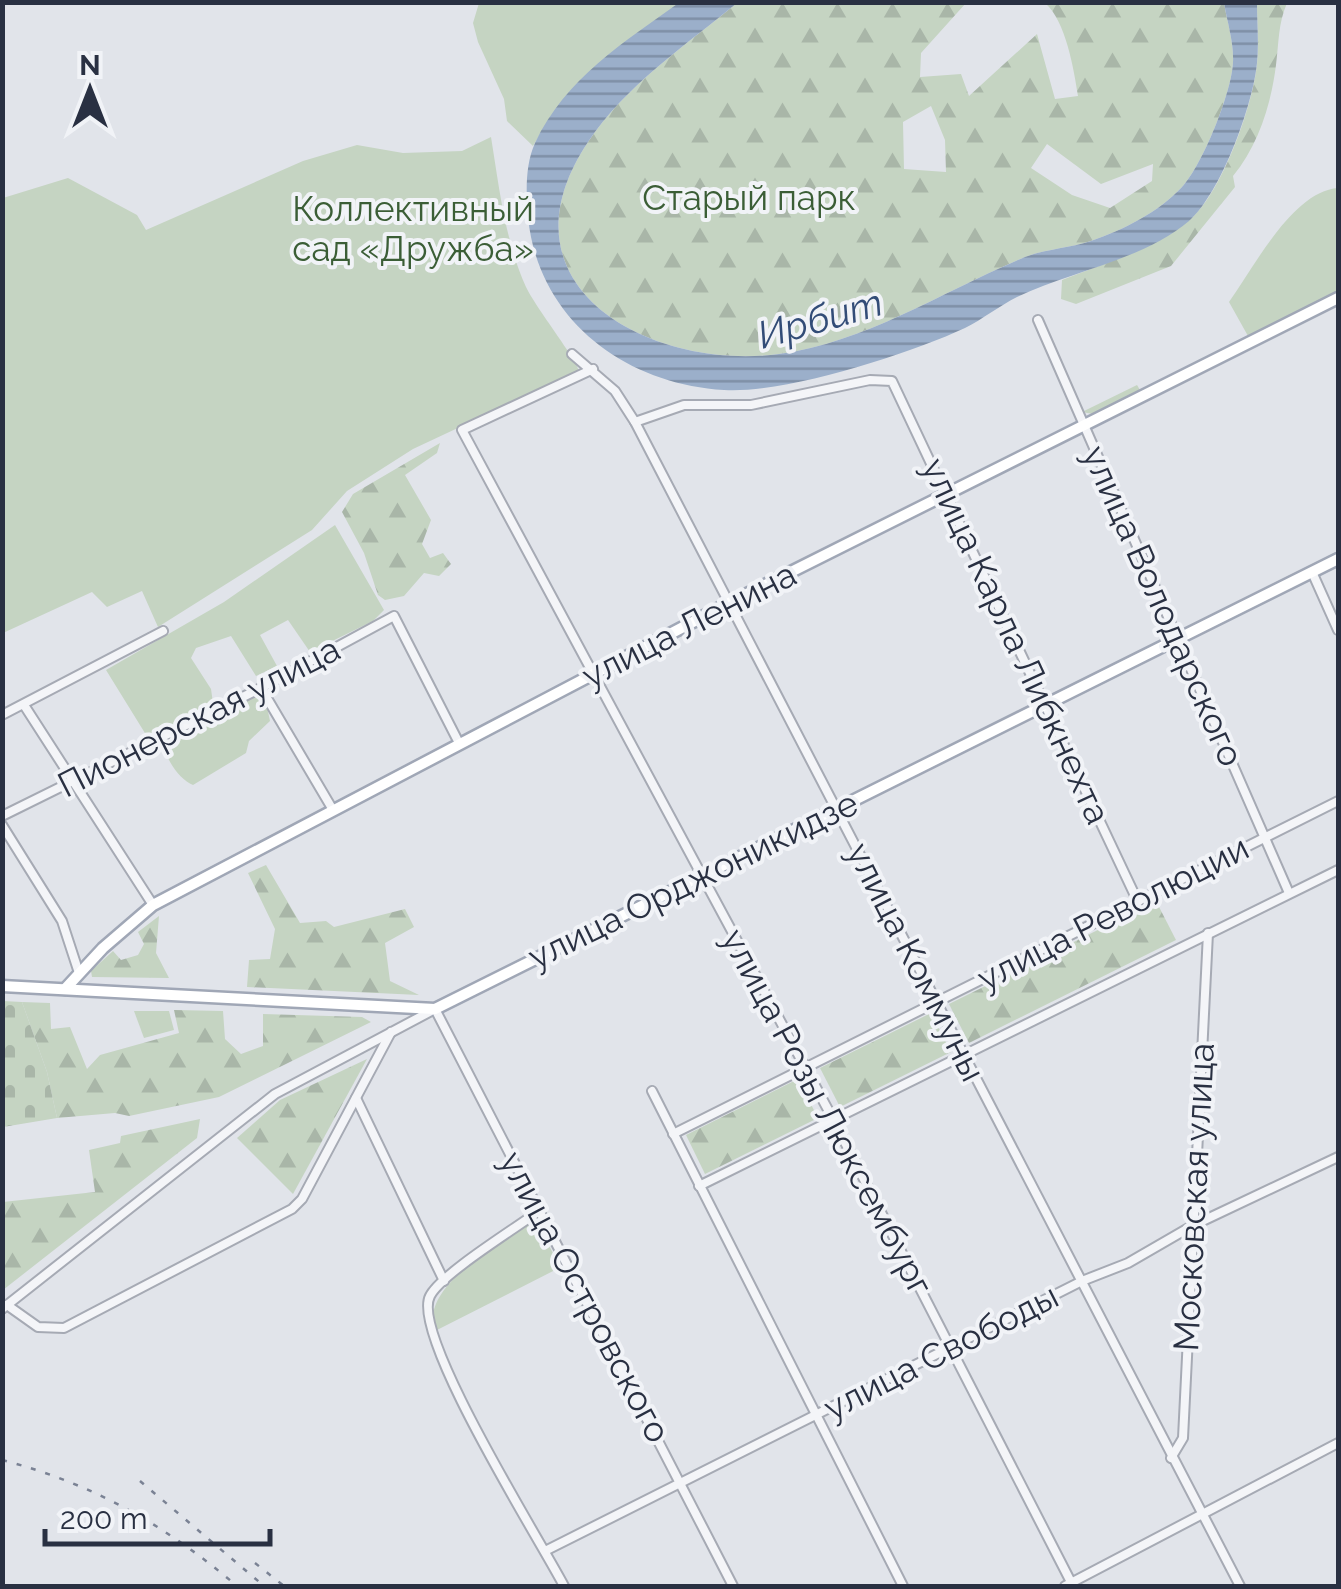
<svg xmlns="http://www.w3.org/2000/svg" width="1341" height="1589" viewBox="0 0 1341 1589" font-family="Raleway,sans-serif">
  <defs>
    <pattern id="forest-firs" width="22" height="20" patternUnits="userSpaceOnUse" patternTransform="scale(2.5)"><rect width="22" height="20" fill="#c5d4c2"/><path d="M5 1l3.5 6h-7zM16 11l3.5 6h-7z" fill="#a9b6a8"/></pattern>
    <pattern id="cemetery-stones" width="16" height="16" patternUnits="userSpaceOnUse" patternTransform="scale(2.5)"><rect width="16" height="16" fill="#c5d4c2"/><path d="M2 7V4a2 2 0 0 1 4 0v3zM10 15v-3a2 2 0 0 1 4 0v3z" fill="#a9b6a8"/></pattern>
    <pattern id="water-rules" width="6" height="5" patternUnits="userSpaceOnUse" patternTransform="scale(2.5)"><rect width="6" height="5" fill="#9bafca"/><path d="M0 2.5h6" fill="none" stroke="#7e8fa6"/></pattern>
  </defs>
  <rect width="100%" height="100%" fill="#e1e4ea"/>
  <g fill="#c5d4c2">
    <path d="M479 3H680C615 49 574 76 533 146L507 121 504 99 478 42 473 23Z"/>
    <path d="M491 137C499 186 505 241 526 287 536 308 577 360 579 371L413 449 347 491 312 530 158 627 142 591 107 607 92 592 3 633V198L68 178 137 215 146 230 303 161 357 145 403 153 462 151Z"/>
    <path d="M1338 188V291L1248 336 1229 302C1254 267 1293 191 1338 188Z"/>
    <path d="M1137 385 1140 390 1093 414 1082 412Z"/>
    <path d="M335 525 384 610 373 621 310 652 288 620 260 635 277 666 256 676 231 636 196 648 191 658 211 689 213 703 148 738 106 670 224 602Z"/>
    <path d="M253 696 266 702 270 721 249 741 246 753 193 785C180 780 164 758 165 744Z"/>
    <path d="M134 1011H169L174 1030 144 1038Z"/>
    <path d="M536 1223 561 1267 435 1331C419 1288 495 1248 524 1224Z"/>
  </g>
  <g fill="url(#forest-firs)" fill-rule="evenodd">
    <path d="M737 3H966L921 53 920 77 961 74 969 96 1037 34 1055 99 1078 96C1074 70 1066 21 1045 3H1224C1227 21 1234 43 1233 62 1232 92 1202 166 1182 187 1159 212 1123 230 1091 241 1070 248 1046 249 1025 257 945 290 867 342 779 354 650 371 492 286 588 142 625 86 686 45 737 3ZM931 106 945 140 946 172 904 169 903 122ZM1047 144 1101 184 1153 164 1152 181 1110 208 1072 195 1031 168Z"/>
    <path d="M1257 3H1287C1278 24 1279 42 1276 65 1271 105 1258 146 1233 176L1235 187 1171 266 1076 304 1061 299 1062 280C1103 264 1150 249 1187 222 1221 197 1253 105 1257 64 1259 44 1257 23 1257 3Z"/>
    <path d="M440 443 437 453 405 475 431 520 422 544 430 558 443 553 451 564 439 576 424 573 404 596 385 600 378 595 364 553 342 512 353 494Z"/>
    <path d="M266 865 300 923 326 921 334 927 405 909 414 927 385 943 390 981 419 995 247 987 249 960 270 959 275 929 248 873Z"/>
    <path d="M1156 901 1176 940 969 1043 949 1004Z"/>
    <path d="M159 916 156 953 169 978 92 977 91 971 113 951 121 960 138 955 144 944 138 932Z"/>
    <path d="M22 1002 50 1003 51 1029 70 1027 87 1069 100 1055 179 1033 174 1010 223 1011 225 1039 241 1054 263 1046V1014L362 1017 371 1022 219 1097 129 1116 115 1113 57 1118 47 1072Z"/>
    <path d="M931 1013 951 1052 840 1107 820 1068Z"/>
    <path d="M367 1059 293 1194 237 1138 280 1100Z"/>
    <path d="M798 1079 818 1118 705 1174 686 1135Z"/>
    <path d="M200 1119 197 1138 3 1290V1202L95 1192 89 1150 120 1143 121 1136Z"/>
  </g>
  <path fill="url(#cemetery-stones)" d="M3 1001 22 1002 47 1072 57 1118 3 1127Z"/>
  <path fill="url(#water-rules)" d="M680 2 737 3C686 45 625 86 588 142 492 286 650 371 779 354 867 342 945 290 1025 257 1046 249 1070 248 1091 241 1123 230 1159 212 1182 187 1202 166 1232 92 1233 62 1234 43 1227 21 1224 3H1257C1257 22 1259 43 1257 63 1253 105 1221 193 1189 221 1145 259 1069 272 1017 297 999 306 983 319 965 328 909 354 785 394 724 390 624 384 538 319 528 217 526 193 525 165 535 143 565 79 624 42 680 2Z"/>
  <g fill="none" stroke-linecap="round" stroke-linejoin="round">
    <g stroke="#a6aab4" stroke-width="12">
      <g id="minor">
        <path d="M1038 320 1289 893"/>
        <path d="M572 354 615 391 635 422 1240 1586"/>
        <path d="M593 369 462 430 833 1119 1073 1586"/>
        <path d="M635 422 684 405H751L870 380 892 381 1138 902"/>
        <path d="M1312 572 1338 630"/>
        <path d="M261 688 333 810"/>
        <path d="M24 705 153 905"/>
        <path d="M2 715 163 631"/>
        <path d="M2 816 261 688 394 616 459 743"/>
        <path d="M2 825 62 921 79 973"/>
        <path d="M652 1091 903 1586"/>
        <path d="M356 1098 444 1281"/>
        <path d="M673 1134 1338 801"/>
        <path d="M699 1186 1338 870"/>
        <path d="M539 1211C516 1228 441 1274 430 1296 410 1334 540 1540 564 1586"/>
        <path d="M7 1305 38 1327 64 1328 292 1209 302 1199 391 1032"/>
        <path d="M2 1309 275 1094 435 1009 733 1586"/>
        <path d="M1171 1458 1183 1438 1208 933"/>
        <path d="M545 1551 1082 1281 1128 1263 1192 1226 1338 1157"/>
        <path d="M1065 1586 1338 1443"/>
      </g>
    </g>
    <g stroke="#a0a7b6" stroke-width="15">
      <g id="major">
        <path d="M2 986 435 1009 1338 559"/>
        <path d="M65 989 103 948 153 905 729 603 1338 298"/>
      </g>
    </g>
    <use href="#minor" stroke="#f4f5f8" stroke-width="8"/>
    <use href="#major" stroke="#fff" stroke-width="10"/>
    <g stroke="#7a8294" stroke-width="2.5" stroke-dasharray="5 10" stroke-linecap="butt">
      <path d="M2 1460C94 1484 165 1525 237 1586"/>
      <path d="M140 1481 264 1586"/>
      <path d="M255 1563 284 1586"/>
    </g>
  </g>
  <g text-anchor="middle" stroke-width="8" stroke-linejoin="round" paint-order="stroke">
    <g font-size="35" fill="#3b5e36" stroke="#f1f3f7">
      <text x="749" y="210">Старый парк</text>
      <text x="413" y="221">Коллективный<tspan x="413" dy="40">сад «Дружба»</tspan></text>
    </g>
    <g font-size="35" fill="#293042" stroke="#f1f3f7">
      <text transform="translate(1163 606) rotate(66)" y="12">улица Володарского</text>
      <text transform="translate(689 625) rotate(-27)" y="12">улица Ленина</text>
      <text transform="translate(1016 641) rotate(65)" y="12">улица Карла Либкнехта</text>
      <text transform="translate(199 717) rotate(-27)" y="12">Пионерская улица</text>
      <text transform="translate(693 880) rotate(-26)" y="12">улица Орджоникидзе</text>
      <text transform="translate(1113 913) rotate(-27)" y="12">улица Революции</text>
      <text transform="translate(916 962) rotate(63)" y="12">улица Коммуны</text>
      <text transform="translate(827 1112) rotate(62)" y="12">улица Розы Люксембург</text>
      <text transform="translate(1194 1197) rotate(-87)" y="12">Московская улица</text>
      <text transform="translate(585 1297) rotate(62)" y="12">улица Островского</text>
      <text transform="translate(941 1352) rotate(-27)" y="12">улица Свободы</text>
    </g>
    <g font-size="38" font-style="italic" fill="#324c77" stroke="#f1f3f7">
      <text transform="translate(820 319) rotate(-16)" y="13">Ирбит</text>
    </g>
  </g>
  <rect width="1341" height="1589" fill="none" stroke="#293042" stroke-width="10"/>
  <g transform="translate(90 90)" stroke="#f1f3f7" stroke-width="8" paint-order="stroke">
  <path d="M0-8L18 38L0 25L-18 38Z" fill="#293042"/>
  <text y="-15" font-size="28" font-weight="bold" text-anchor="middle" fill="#293042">N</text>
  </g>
  <path d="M45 1529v15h225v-15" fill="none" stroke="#293042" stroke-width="5"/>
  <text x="60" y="1529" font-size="30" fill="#293042" stroke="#f1f3f7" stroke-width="8" paint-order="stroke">200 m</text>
</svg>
